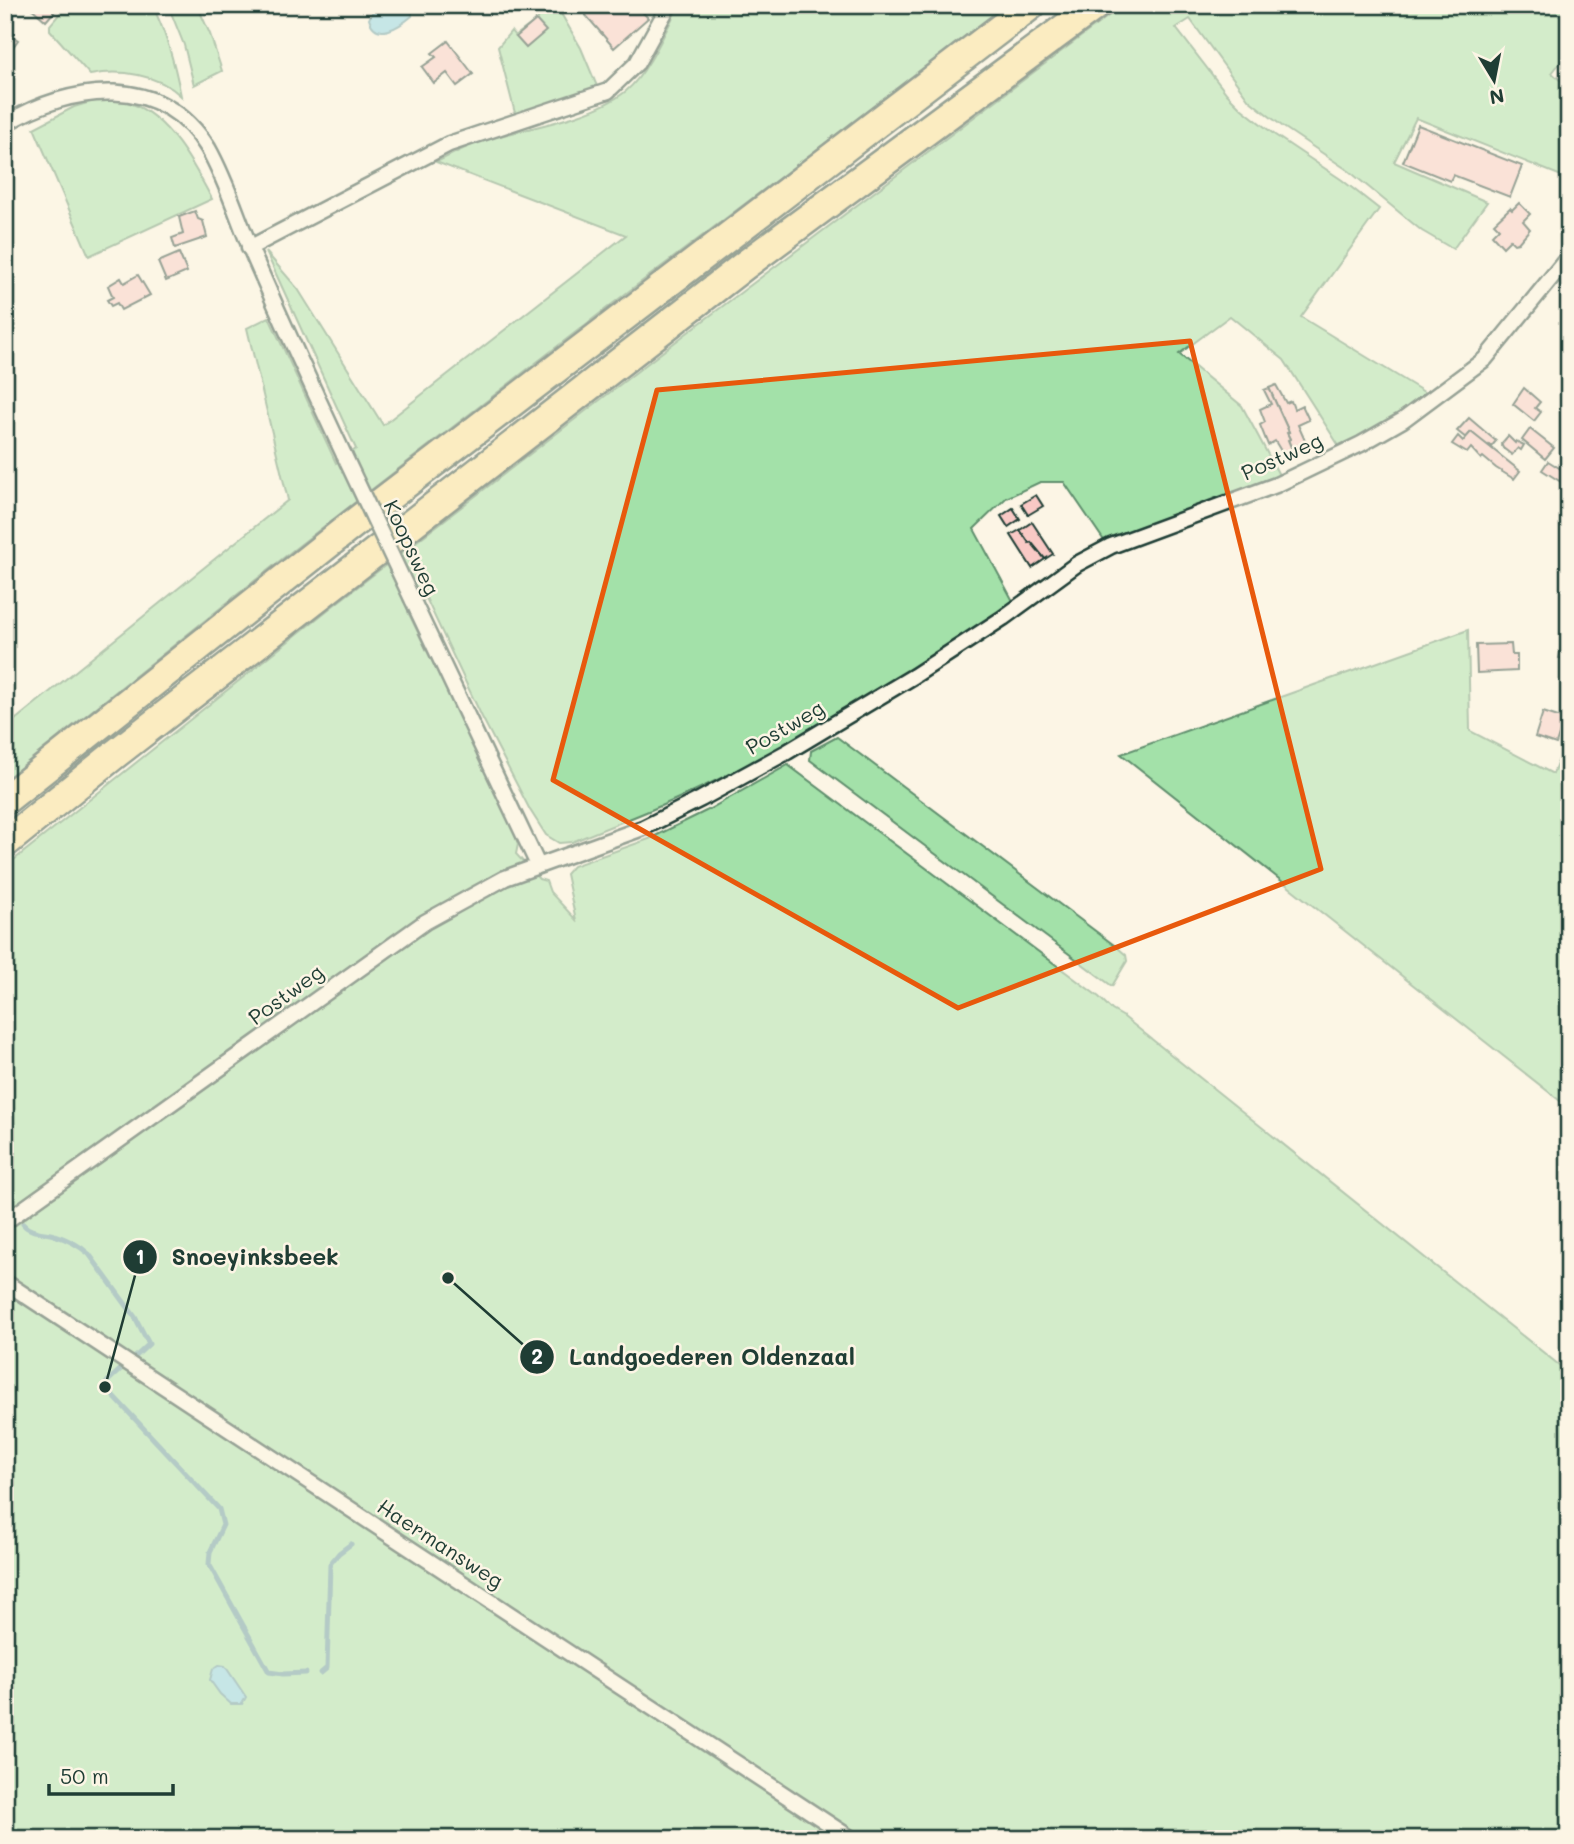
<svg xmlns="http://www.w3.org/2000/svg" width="1574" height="1844" viewBox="0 0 1574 1844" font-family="Mali,sans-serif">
  <rect width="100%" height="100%" fill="#fcf5e5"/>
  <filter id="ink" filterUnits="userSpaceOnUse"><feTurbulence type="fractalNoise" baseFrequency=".0143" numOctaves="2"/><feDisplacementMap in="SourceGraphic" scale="14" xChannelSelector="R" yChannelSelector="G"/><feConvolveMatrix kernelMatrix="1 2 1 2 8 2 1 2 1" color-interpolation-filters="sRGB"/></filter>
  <g filter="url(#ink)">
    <g fill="#a3e1a9" stroke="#618f6e" stroke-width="2">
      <path d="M67 5H152C167 34 175 65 181 96 158 74 120 69 90 75L50 30V25Z"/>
      <path d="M168 5H197L210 34 222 71 194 85 184 45Z"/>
      <path d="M556 5 581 48 599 91 516 117 498 47 511 31 515 36 538 19 537 9 541 6Z"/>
      <path d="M679 5H1009L633 288 292 551 5 780V728L288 500 247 328 269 317 336 463 356 449 266 252 298 289 383 425 626 235 436 162C452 155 468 145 485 140 526 128 593 118 626 91 647 74 666 30 679 5Z"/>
      <path d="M1123 5H1569V51L1552 73 1569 88V179L1416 118 1394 162 1487 202 1453 249 1422 231 1349 171 1282 126 1249 100 1190 19 1176 28 1227 94 1242 109 1275 135 1342 180 1379 209 1301 317 1429 395 1407 413 1341 449 1284 360 1230 316 1179 354 1242 406 1279 475 1105 542 1064 482H1040L1006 498 974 529 1013 601C913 674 794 745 681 797 646 813 608 827 572 842L559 843 546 835 530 810 482 717 426 598 408 612 511 822 518 844 516 854 539 879 546 881 550 892 576 920 566 874 573 866 649 839 706 811 788 765 1099 997 1112 1010 1124 1017 1569 1373V1839H5V867L334 605 683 336Z"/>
      <path d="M97 100C107 101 120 100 130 103 169 117 194 165 212 199L89 256 34 128 74 107Z"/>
      <path d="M1468 630 1470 731 1553 774 1569 733V1108L1121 754Z"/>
      <path d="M837 737 1118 948 1126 955 1127 961 1112 986 810 760 811 751Z"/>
    </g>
    <g fill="#86d2e6" stroke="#5d969f" stroke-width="2">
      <path d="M383 5H412V16C399 27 376 42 369 19L373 11Z"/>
      <path d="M219 1665 225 1666 246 1697 242 1704H231L220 1694 210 1680 213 1669Z"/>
    </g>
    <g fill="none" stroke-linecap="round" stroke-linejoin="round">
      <g stroke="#5d969f" stroke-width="5">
        <path d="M23 1224C30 1233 44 1232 54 1235 67 1239 79 1245 89 1254L135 1317 149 1344 133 1359"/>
        <path d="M122 1368 107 1382 105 1387 219 1509 223 1525 210 1552 209 1564 269 1672 283 1674 306 1673"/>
        <path d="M321 1673 327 1668 330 1564 339 1553 351 1544"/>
      </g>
    </g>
    <g fill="#f9c9c5" stroke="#1f3d34" stroke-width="2">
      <path d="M28 5H60L46 21Z"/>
      <path d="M577 5H636L648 18 614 48Z"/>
      <path d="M536 20 546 31 526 48 516 37Z"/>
      <path d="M5 31 18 40 5 58Z"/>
      <path d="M448 41 473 74 457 86 447 73 434 83 422 67 436 57 432 53Z"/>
      <path d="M1418 125 1522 166 1510 197 1453 175 1450 181 1403 162Z"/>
      <path d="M1519 203 1530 214 1523 221 1530 229 1518 243 1514 244 1510 240 1503 247 1492 235 1499 228 1494 223 1510 208 1512 210Z"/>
      <path d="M195 211 198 219 203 221 207 237 175 248 172 238 183 234 179 217Z"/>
      <path d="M179 253 187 272 166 281 158 262Z"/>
      <path d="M138 275 150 295 121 310 117 303 111 306 107 300 113 297 108 286 121 278 124 283Z"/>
      <path d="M1276 385 1286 403 1291 401 1294 409 1302 405 1309 420 1298 425 1307 445 1293 452 1288 440 1290 439 1287 433 1289 432 1269 388Z"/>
      <path d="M1269 388 1289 432 1287 433 1290 439 1288 440 1293 452 1284 456 1275 441 1268 445 1260 425 1265 422 1260 409 1271 404 1264 390Z"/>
      <path d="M1524 388 1540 402 1535 408 1541 412 1534 421 1513 404Z"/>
      <path d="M1469 418 1496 441 1491 447 1489 445 1487 447 1471 432 1466 438 1457 431Z"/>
      <path d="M1530 429 1554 448 1545 459 1522 440Z"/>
      <path d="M1471 432 1520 471 1514 479 1496 468 1483 457 1481 459 1471 448 1467 453 1452 444 1458 436 1463 441Z"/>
      <path d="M1508 436 1515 443 1516 441 1524 445 1521 450 1518 448 1512 455 1503 448 1501 444Z"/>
      <path d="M1548 461 1569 474V487L1542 470Z"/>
      <path d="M1036 495 1043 506 1028 515 1021 504Z"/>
      <path d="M1013 508 1020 519 1008 527 1001 516Z"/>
      <path d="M1032 522 1053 554 1045 559 1031 542 1029 543 1020 530Z"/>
      <path d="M1020 530 1029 543 1031 542 1045 559 1032 568 1011 535Z"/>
      <path d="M1569 629V660L1559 658 1564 636 1567 637Z"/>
      <path d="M1511 644 1512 655H1517V671L1477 673 1476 645Z"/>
      <path d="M1543 712 1564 719 1556 744 1535 737Z"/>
    </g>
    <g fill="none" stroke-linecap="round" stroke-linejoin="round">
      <g stroke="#1f3d34" stroke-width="19">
        <g id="minor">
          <path d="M5 124C71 84 162 72 208 148 229 185 240 227 258 266 286 330 315 393 344 455"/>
          <path d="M249 248 449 144 608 91 637 63 669 5"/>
          <path d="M412 599 538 865"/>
          <path d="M5 1222 425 922 505 878 643 828 701 799 787 752 914 676 1003 618 1077 564 1111 546 1276 485 1361 444 1403 420 1485 359 1569 256"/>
          <path d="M5 1282 852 1839"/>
        </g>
      </g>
      <g stroke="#1f3d34" stroke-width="33">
        <g id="motorway">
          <path d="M5 800 353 524 1031 5"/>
          <path d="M5 843 114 755 745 265 1096 5"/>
        </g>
      </g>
      <use href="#minor" stroke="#fcf5e5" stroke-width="14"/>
      <use href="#motorway" stroke="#fadf96" stroke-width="28"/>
      <g stroke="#1f3d34" stroke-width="19" stroke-linecap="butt">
        <path id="minor-bridge" d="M344 455 412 599"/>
      </g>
      <use href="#minor-bridge" stroke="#fcf5e5" stroke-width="14"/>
    </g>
  </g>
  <path d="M0 0H1574V1844H0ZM1190 341 1321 869 958 1008 553 780 657 390Z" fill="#fcf5e5" fill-opacity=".55" fill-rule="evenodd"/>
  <path fill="none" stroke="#e8590c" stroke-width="5" stroke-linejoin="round" d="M1190 341 1321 869 958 1008 553 780 657 390Z"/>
  <g text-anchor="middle" stroke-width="5" stroke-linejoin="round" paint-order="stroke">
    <g font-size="21" fill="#1f3d34" stroke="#fcf5e5">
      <text transform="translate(1282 457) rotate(-24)" y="7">Postweg</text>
      <text transform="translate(411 548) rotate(65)" y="7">Koopsweg</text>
      <text transform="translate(785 728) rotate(-30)" y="7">Postweg</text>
      <text transform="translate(286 995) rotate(-36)" y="7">Postweg</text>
      <text transform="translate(440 1544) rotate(33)" y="7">Haermansweg</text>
    </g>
  </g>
  <path fill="none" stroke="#1f3d34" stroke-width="2.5" d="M105 1387L140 1257M448 1278L537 1357"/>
  <g fill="#1f3d34" stroke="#fcf5e5" stroke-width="2.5">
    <circle cx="105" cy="1387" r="7"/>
    <circle cx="448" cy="1278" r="7"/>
    <circle cx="140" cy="1257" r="18"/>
    <circle cx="537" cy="1357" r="18"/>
  </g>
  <g font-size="21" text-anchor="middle" font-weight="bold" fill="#fff">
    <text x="140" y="1264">1</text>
    <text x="537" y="1364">2</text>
  </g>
  <g font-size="23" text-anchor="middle" font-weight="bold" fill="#1f3d34" stroke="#fcf5e5" stroke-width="5" stroke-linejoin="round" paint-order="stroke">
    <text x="255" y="1265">Snoeyinksbeek</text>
    <text x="712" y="1365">Landgoederen Oldenzaal</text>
  </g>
  <rect width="1574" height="1844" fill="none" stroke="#fcf5e5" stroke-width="28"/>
  <rect x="14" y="14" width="1546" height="1816" fill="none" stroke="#1f3d34" stroke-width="2.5" filter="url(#ink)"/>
  <g transform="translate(1494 80) rotate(170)" stroke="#fcf5e5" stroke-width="5" paint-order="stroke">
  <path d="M0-5L12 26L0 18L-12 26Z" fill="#1f3d34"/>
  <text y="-10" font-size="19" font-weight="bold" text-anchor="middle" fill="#1f3d34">N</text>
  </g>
  <path d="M49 1784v10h124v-10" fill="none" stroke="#1f3d34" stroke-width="3.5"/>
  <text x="60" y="1784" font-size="21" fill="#1f3d34" stroke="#fcf5e5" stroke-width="5" paint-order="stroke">50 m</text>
</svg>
